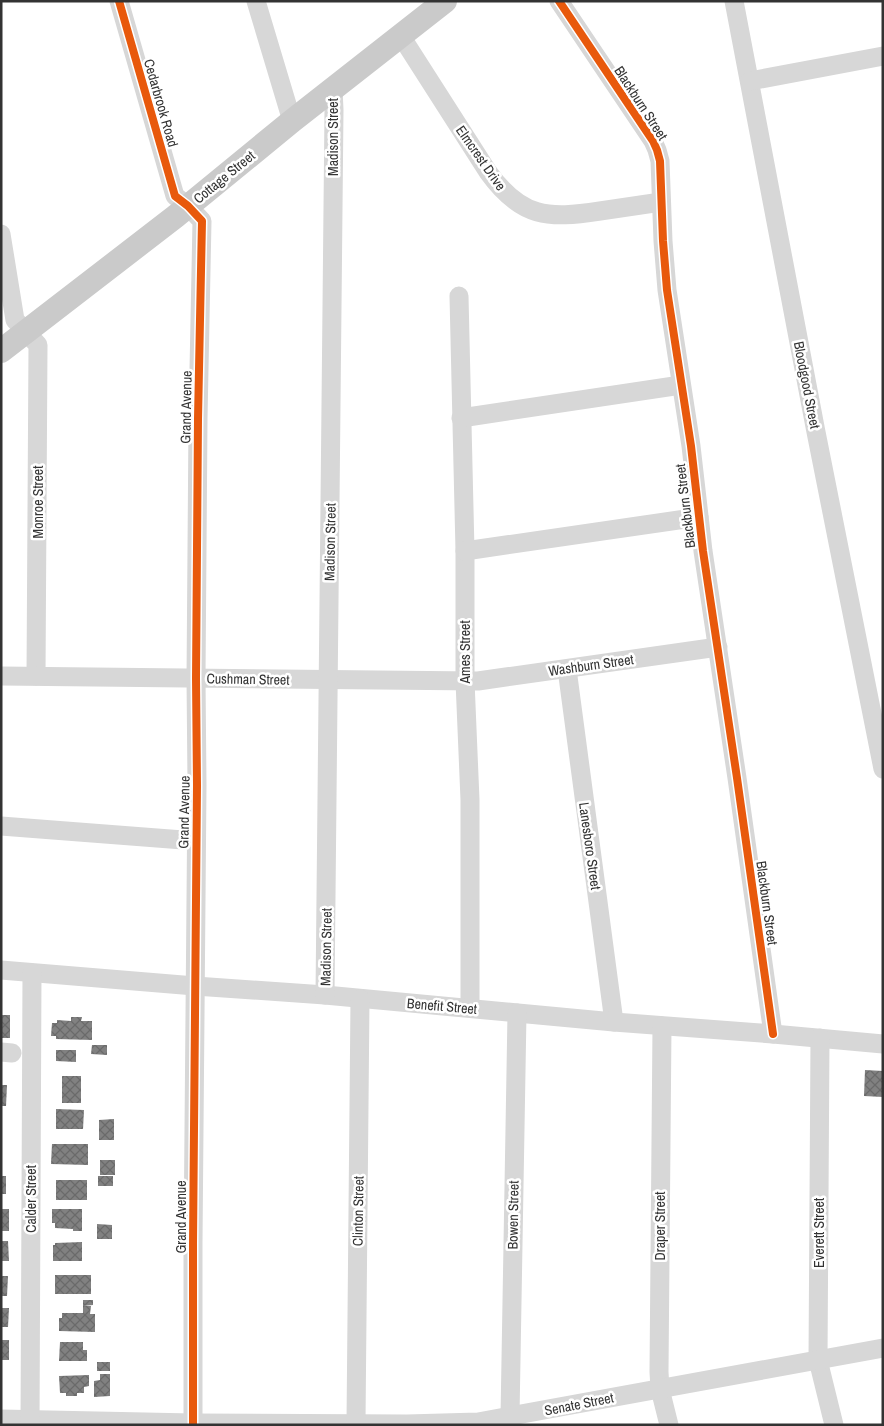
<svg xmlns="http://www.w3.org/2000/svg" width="884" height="1426" viewBox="0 0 884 1426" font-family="'Archivo Narrow',sans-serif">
  <defs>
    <pattern id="building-cross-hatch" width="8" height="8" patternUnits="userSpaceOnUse" patternTransform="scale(1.25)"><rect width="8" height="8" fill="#818181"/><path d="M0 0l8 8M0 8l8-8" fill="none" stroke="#6a6a6a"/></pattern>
  </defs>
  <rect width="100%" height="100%" fill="#fff"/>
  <g fill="url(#building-cross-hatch)">
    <rect x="1" y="1015" width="9" height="23"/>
    <path d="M71 1017H82L81 1021H92V1040L56 1039V1036H51L52 1023H57V1020L71 1021Z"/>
    <path d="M92 1045H107V1055L91 1054Z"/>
    <path d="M56 1050H76V1062L56 1061Z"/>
    <path d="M865 1070 883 1071V1097L864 1096Z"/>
    <rect x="62" y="1076" width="19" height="27"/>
    <path d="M1 1085H7L6 1106H1Z"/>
    <path d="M56 1109 84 1110 83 1129H56Z"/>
    <path d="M114 1119V1140H99V1120Z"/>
    <path d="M52 1144H88V1165L51 1164Z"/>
    <rect x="100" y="1160" width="15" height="15"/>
    <rect x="1" y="1176" width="5" height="18"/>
    <rect x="98" y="1176" width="15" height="10"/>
    <rect x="56" y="1180" width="31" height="20"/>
    <rect x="1" y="1209" width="8" height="22"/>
    <path d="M52 1209H82V1231H73V1229L55 1228V1223H52Z"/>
    <path d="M97 1224 112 1225V1239H97Z"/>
    <path d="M1 1241H8L9 1261H1Z"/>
    <path d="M82 1242V1261H53V1245H55V1243Z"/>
    <rect x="55" y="1275" width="36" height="19"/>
    <path d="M1 1276H8L7 1296H1Z"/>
    <path d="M83 1300H93V1305L83 1306Z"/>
    <path d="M83 1306H91L90 1314H95V1332L59 1331V1318H62V1313H83Z"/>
    <path d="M1 1308H9L8 1327H1Z"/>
    <rect x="1" y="1340" width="8" height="20"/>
    <path d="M60 1342H83V1350H87V1361H59Z"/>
    <rect x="97" y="1362" width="13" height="9"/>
    <path d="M100 1374H110V1396L94 1397V1381L100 1380Z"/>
    <path d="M89 1375V1386L84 1387V1393H77V1396H66V1393H60L59 1376Z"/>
  </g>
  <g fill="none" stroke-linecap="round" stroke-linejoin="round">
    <g stroke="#d7d7d7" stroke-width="19">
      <path d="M119 1 175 196 188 206 202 221 198 419 196 678 197 785 193 1244V1425"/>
      <path d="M256 1 292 121"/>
      <path d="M559 1 653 141 657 150 660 161 663 241 667 290 691 446 703 551 737 778 773 1034"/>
      <path d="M734 1 816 432 883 769"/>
      <path d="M401 36 488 172C521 218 548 219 600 211 621 208 641 205 661 202"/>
      <path d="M750 81 883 56"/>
      <path d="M1 234 15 320 38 345 36 676"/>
      <path d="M459 296 465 551V681L470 800V1008"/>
      <path d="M461 418 681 385"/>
      <path d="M465 551 699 517"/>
      <path d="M567 669 614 1022"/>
      <path d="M1 676 478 681 718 647"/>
      <path d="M1 826 196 841"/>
      <path d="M1 970 195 986 325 995 614 1022 773 1034 883 1044"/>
      <path d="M325 995 334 110 333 89"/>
      <path d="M662 1026 659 1372 660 1389 669 1425"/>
      <path d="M820 1038 818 1360 834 1425"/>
      <path d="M1 1052 12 1053"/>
      <path d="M510 1417 517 1013"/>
      <path d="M1 1419 193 1423 407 1424 478 1422 883 1348"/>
      <path d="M356 1423 360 999"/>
      <path d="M30 1425 32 973"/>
    </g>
    <path stroke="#cacaca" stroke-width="24" d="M1 351 176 216 292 121 445 1"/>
    <g stroke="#fff" stroke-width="11">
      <g id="cycleway">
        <path d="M119 1 175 196 188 206 202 221 198 419 196 678 197 785 193 1244V1425"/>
        <path d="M559 1 653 141 657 150 660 161 663 241 667 290 691 446 703 551 737 778 773 1034"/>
      </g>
    </g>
    <use href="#cycleway" stroke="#e8590c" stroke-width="8"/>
  </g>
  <g text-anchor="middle" stroke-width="5" stroke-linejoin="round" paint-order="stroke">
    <g font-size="14" fill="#333" stroke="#fff">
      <text transform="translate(161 103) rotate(74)" y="5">Cedarbrook Road</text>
      <text transform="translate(641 103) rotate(57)" y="5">Blackburn Street</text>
      <text transform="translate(333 137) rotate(-90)" y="5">Madison Street</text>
      <text transform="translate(481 158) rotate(55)" y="5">Elmcrest Drive</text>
      <text transform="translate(224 177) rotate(-39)" y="5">Cottage Street</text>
      <text transform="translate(807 385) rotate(79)" y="5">Bloodgood Street</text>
      <text transform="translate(186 407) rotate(-89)" y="5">Grand Avenue</text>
      <text transform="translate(38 502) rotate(-90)" y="5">Monroe Street</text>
      <text transform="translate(685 506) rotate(-97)" y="5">Blackburn Street</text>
      <text transform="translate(330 542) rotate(-89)" y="5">Madison Street</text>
      <text transform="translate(465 652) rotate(-90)" y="5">Ames Street</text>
      <text transform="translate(591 665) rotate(-8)" y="5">Washburn Street</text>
      <text transform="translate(248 679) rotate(1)" y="5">Cushman Street</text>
      <text transform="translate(184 812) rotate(-89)" y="5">Grand Avenue</text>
      <text transform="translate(590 846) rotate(82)" y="5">Lanesboro Street</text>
      <text transform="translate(767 903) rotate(82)" y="5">Blackburn Street</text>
      <text transform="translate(326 947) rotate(-89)" y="5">Madison Street</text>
      <text transform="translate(442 1006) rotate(5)" y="5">Benefit Street</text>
      <text transform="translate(31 1199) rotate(-90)" y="5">Calder Street</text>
      <text transform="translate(358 1211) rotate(-89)" y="5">Clinton Street</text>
      <text transform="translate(513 1215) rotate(-89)" y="5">Bowen Street</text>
      <text transform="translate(181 1217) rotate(-90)" y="5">Grand Avenue</text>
      <text transform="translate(660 1226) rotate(-90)" y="5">Draper Street</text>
      <text transform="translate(819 1233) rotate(-90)" y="5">Everett Street</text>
      <text transform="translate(579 1404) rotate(-11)" y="5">Senate Street</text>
    </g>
  </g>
  <rect width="884" height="1426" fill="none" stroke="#333333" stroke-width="5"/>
</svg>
